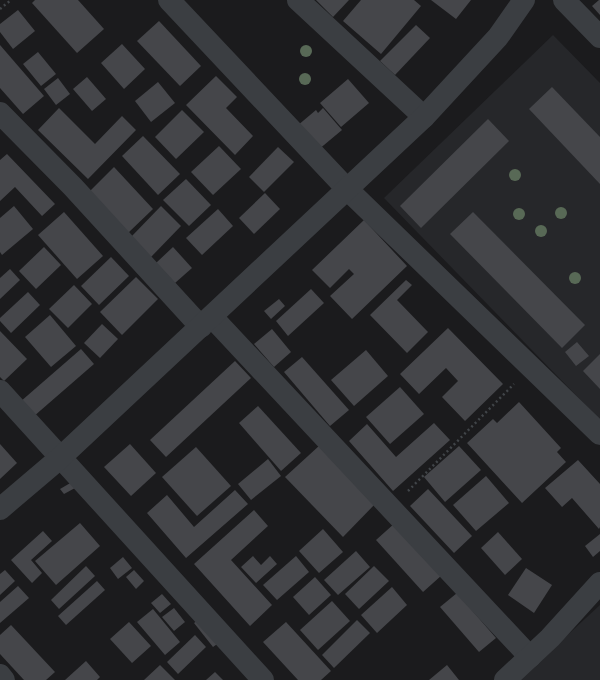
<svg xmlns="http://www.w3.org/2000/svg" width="600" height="680" viewBox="0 0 600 680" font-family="'Archivo Narrow',sans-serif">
  <rect width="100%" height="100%" fill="#1b1b1d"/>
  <g fill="#26272a">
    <path d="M553 35 600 83V420L384 198Z"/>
    <path d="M600 605V680H519Z"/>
  </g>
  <g fill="#45464a">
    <path d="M35 0H78L104 29 77 53 32 3Z"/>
    <path d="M316 0H349L333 17Z"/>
    <path d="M361 0H414L421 6 381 54 343 21Z"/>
    <path d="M431 0H471L456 19Z"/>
    <path d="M599 0H600V15L592 6Z"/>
    <path d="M18 10 35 31 13 49 0 32V24Z"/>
    <path d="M159 21 201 66 180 86 137 41Z"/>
    <path d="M416 25 430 38 395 75 380 61Z"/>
    <path d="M122 44 145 69 124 89 101 63Z"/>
    <path d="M0 45 44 96 23 114 0 88Z"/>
    <path d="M38 52 56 74 41 86 23 64Z"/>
    <path d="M216 76 237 97 226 108 253 136 235 155 186 105Z"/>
    <path d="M87 77 106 99 92 111 73 89Z"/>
    <path d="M58 78 70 94 56 105 44 89Z"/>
    <path d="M348 79 369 103 341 127 320 103Z"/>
    <path d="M158 82 175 103 151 122 135 101Z"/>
    <path d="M552 87 600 137V184L529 109Z"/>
    <path d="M59 108 95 144 122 116 136 130 88 179 38 130Z"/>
    <path d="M323 108 342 130 318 150 297 126 316 110 318 113Z"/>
    <path d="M182 110 204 132 176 159 155 137Z"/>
    <path d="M488 119 509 141 421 228 400 206Z"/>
    <path d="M143 136 180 174 158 195 122 156Z"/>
    <path d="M219 146 241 169 213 195 191 172Z"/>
    <path d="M278 147 294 162 264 192 249 177Z"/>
    <path d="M7 154 55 204 42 216 15 187 0 201V160Z"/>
    <path d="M114 167 153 209 128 233 89 192Z"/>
    <path d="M186 179 211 205 189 226 163 200Z"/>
    <path d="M265 193 280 209 254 234 239 218Z"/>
    <path d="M14 206 33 229 2 255 0 252V218Z"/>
    <path d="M161 206 181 226 150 258 130 238Z"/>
    <path d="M218 209 233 226 202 255 186 238Z"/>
    <path d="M64 212 103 256 77 279 38 235Z"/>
    <path d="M473 212 585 325 562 348 450 234Z"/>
    <path d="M364 220 407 266 352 319 330 296 354 274 349 269 330 288 312 270Z"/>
    <path d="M44 247 61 265 36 289 19 271Z"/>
    <path d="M173 247 192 268 175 283 156 263Z"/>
    <path d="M111 257 129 276 99 305 81 286Z"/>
    <path d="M10 269 20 280 0 299V278Z"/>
    <path d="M136 277 158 299 122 335 100 312Z"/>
    <path d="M406 280 412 285 397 300 428 332 407 353 370 315Z"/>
    <path d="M74 285 92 304 68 328 49 309Z"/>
    <path d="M311 289 324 303 288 336 276 321Z"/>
    <path d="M28 292 40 305 11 333 0 321V318Z"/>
    <path d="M279 299 285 306 271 319 264 311Z"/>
    <path d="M50 315 76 346 51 367 25 337Z"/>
    <path d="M102 324 118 339 100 358 84 343Z"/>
    <path d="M448 328 503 384 465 421 442 397 458 381 446 368 419 394 400 374Z"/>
    <path d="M272 329 291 352 274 367 254 344Z"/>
    <path d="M0 331 27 359 4 381 0 377Z"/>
    <path d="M577 342 589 356 576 366 565 352Z"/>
    <path d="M81 349 94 364 33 417 20 402Z"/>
    <path d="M366 350 388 376 354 406 331 380Z"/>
    <path d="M600 354V389L583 371Z"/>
    <path d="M302 357 349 410 330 426 284 372Z"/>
    <path d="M235 361 251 378 166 457 150 440Z"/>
    <path d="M400 387 424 414 390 444 366 417Z"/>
    <path d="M519 402 561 448 557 452 566 462 522 503 467 443 493 419 497 423Z"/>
    <path d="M258 406 301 453 281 471 239 423Z"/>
    <path d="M434 423 450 440 393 491 349 441 367 424 396 457Z"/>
    <path d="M0 444 17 463 0 479Z"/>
    <path d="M130 444 156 473 131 496 104 467Z"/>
    <path d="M320 445 376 503 343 537 285 477Z"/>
    <path d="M459 446 481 470 445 502 424 477Z"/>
    <path d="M196 447 231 486 197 516 162 477Z"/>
    <path d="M268 459 281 476 251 500 238 484Z"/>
    <path d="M578 460 600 484V527L599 529 572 498 562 507 545 488Z"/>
    <path d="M486 476 509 503 476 531 453 505Z"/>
    <path d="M72 482 75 488 64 494 60 489Z"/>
    <path d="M428 489 472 536 454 553 410 506Z"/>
    <path d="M235 490 248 504 186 558 147 513 167 495 194 527Z"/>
    <path d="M254 510 268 526 231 560 272 605 250 626 194 564Z"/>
    <path d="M80 523 100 546 56 585 35 561Z"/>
    <path d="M395 523 442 575 423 592 376 540Z"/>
    <path d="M323 529 343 552 319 573 299 551Z"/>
    <path d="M43 531 52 541 31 560 42 573 32 583 11 560Z"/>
    <path d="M498 532 522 559 505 575 481 548Z"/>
    <path d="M600 534V551L593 557 585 546Z"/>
    <path d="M356 551 370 567 338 595 324 580Z"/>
    <path d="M253 556 261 565 270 556 277 564 256 583 241 567Z"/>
    <path d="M296 556 309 572 277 600 263 585Z"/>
    <path d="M123 557 132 568 118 579 110 568Z"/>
    <path d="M86 566 95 576 59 609 51 600Z"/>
    <path d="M374 566 389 581 359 609 345 594Z"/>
    <path d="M526 568 552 585 534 613 508 595Z"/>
    <path d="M5 570 15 581 0 595V574Z"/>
    <path d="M134 570 144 581 136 589 126 577Z"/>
    <path d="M315 577 331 595 309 615 293 597Z"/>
    <path d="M97 581 105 590 66 625 58 616Z"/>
    <path d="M18 586 29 598 0 623V602Z"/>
    <path d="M392 587 407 605 377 633 361 615Z"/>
    <path d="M457 593 496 638 479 652 440 607Z"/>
    <path d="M162 594 171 604 160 613 151 603Z"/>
    <path d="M332 601 350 621 318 650 300 630Z"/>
    <path d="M174 608 185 622 174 631 162 617Z"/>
    <path d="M153 609 180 642 165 655 137 622Z"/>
    <path d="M201 618 220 642 213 647 194 623Z"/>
    <path d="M357 620 370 633 334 668 322 655Z"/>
    <path d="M129 622 151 646 132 663 110 639Z"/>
    <path d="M286 622 331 671 321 680H298L263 642Z"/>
    <path d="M11 625 55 672 46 680H24L0 654V635Z"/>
    <path d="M195 635 206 647 178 674 167 662Z"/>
    <path d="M86 661 100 677 97 680H65Z"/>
    <path d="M160 665 175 680H144Z"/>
    <path d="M447 665 459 680H429Z"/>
    <path d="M215 672 223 680H206Z"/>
  </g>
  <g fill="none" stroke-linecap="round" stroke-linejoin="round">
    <g stroke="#414549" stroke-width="2.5" stroke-dasharray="2 3" stroke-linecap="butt">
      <path d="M0 9 11 0"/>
      <path d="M408 491 514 384"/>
    </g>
    <g stroke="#3b3e42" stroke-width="22">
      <path d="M169 0 347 189 600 434"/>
      <path d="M298 0 424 117"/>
      <path d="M564 0 600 37"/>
      <path d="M0 113 73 187 201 327"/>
      <path d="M212 317 530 657"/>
      <path d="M0 391 263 680"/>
      <path d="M0 509 60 458 424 117 498 37 524 0"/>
      <path d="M0 675 4 680"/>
      <path d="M505 680 550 638 600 583"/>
    </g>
  </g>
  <g fill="#586956">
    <circle cx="306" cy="51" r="6"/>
    <circle cx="305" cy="79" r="6"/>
    <circle cx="515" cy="175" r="6"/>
    <circle cx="561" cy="213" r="6"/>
    <circle cx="519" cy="214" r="6"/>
    <circle cx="541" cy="231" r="6"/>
    <circle cx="575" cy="278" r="6"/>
  </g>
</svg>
